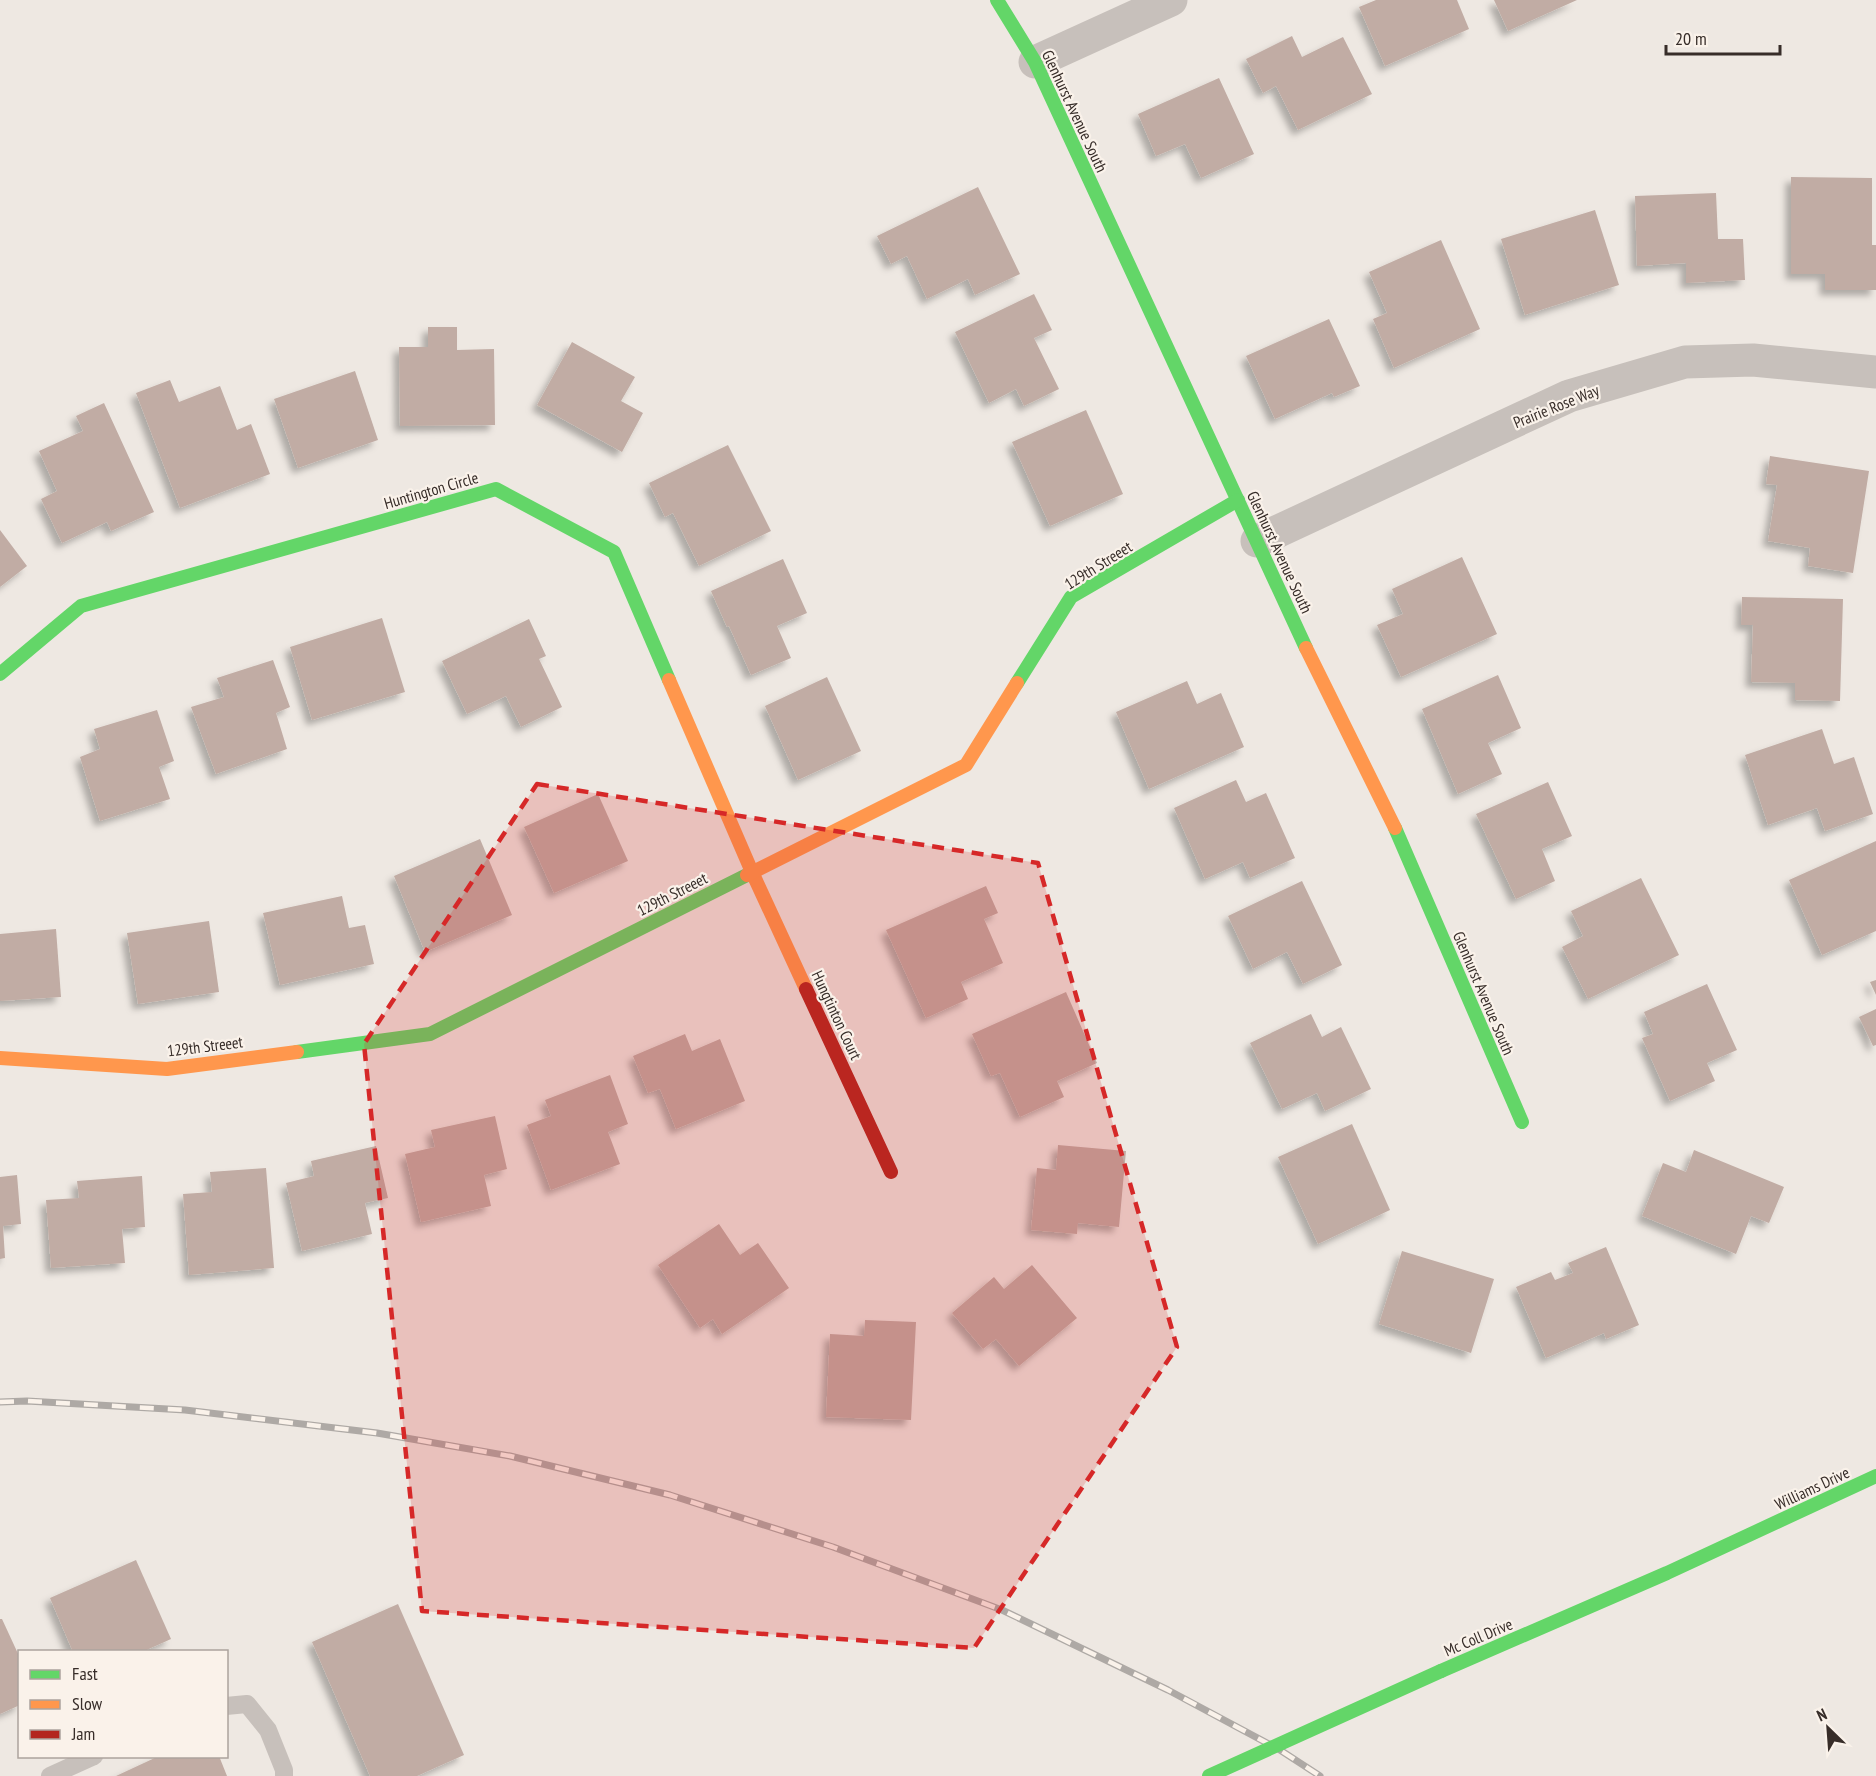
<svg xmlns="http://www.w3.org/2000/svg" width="1876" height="1776" viewBox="0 0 1876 1776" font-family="'PT Sans Narrow',sans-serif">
  <defs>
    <filter id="shadow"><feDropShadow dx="-5.5" dy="5.5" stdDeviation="3" flood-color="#0004"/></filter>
  </defs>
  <rect width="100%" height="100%" fill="#eee8e2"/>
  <g fill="#c1aca4" filter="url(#shadow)">
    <path d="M1376 0H1457L1469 29 1385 66 1359 7Z"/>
    <path d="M1494 0H1577L1508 31Z"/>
    <path d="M1292 36 1302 57 1343 37 1372 94 1298 130 1276 86 1263 93 1246 59Z"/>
    <path d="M1219 78 1254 154 1201 178 1185 144 1156 156 1138 114Z"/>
    <path d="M1791 177 1872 178V245H1876V290H1825V274H1791Z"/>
    <path d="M978 187 1020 274 975 295 968 279 927 299 907 256 891 264 877 236Z"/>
    <path d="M1716 193 1718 239H1743L1745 280 1686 283V263L1637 266 1635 196Z"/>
    <path d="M1595 210 1619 285 1525 315 1501 239Z"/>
    <path d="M1441 240 1480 329 1394 368 1373 319 1387 313 1369 272Z"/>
    <path d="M1034 294 1052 330 1034 338 1059 389 1024 406 1016 389 989 403 955 332Z"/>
    <path d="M1329 319 1360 386 1334 397 1332 393 1275 419 1246 356Z"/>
    <path d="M428 327H457V350L494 349 495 425 400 426 399 347H428Z"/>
    <path d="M572 342 635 377 621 401 643 413 622 452 537 405Z"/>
    <path d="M355 371 378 440 298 468 274 399Z"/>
    <path d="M170 380 179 402 220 386 237 430 251 424 270 474 180 508 136 393Z"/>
    <path d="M104 403 154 512 111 531 107 522 62 543 41 499 57 491 39 451 83 431 76 416Z"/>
    <path d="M1086 410 1123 494 1050 526 1012 442Z"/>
    <path d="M728 445 771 531 699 566 673 513 665 517 649 483Z"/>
    <path d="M1770 456 1869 471 1853 573 1808 566 1810 548 1768 541 1777 485 1766 484Z"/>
    <path d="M0 530 27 566 0 587Z"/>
    <path d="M1462 557 1497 634 1401 677 1377 625 1403 614 1392 589Z"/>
    <path d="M783 559 807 613 777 626 791 658 751 675 729 626 727 627 711 591Z"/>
    <path d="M1742 597 1843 599 1840 701 1795 700V683L1751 682 1753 625H1741Z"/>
    <path d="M382 618 405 692 312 720 290 647Z"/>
    <path d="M529 619 546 656 539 659 562 707 521 727 506 696 467 714 442 661Z"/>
    <path d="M273 660 290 707 276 713 287 749 216 774 191 707 224 697 217 678Z"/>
    <path d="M1498 675 1521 728 1488 743 1502 774 1458 794 1422 709Z"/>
    <path d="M827 677 861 751 798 780 765 706Z"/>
    <path d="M1187 681 1197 704 1221 693 1244 747 1149 789 1116 712Z"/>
    <path d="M157 710 174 761 159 767 170 799 100 821 80 757 100 749 94 729Z"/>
    <path d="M1822 729 1834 764 1854 757 1873 814 1825 831 1817 808 1768 825 1745 755Z"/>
    <path d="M1236 780 1246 802 1266 793 1295 858 1250 878 1243 862 1205 879 1174 808Z"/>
    <path d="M1548 782 1572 836 1542 849 1555 881 1516 899 1476 814Z"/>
    <path d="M598 794 628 861 554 893 524 827Z"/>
    <path d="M480 839 512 915 425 952 394 876Z"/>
    <path d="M1876 841V931L1822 955 1789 880Z"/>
    <path d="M1641 878 1679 955 1588 999 1562 947 1583 936 1571 911Z"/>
    <path d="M1302 881 1342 965 1303 984 1287 952 1253 969 1228 916Z"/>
    <path d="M986 886 998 913 984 919 1003 963 961 982 968 999 926 1018 886 930Z"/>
    <path d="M342 896 349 928 365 925 374 964 280 985 263 913Z"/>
    <path d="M209 921 219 992 138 1004 127 933Z"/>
    <path d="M56 929 61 997 0 1001V934Z"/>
    <path d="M1876 980V995L1870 982Z"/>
    <path d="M1707 984 1737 1050 1707 1063 1715 1081 1670 1101 1642 1038 1653 1034 1644 1012Z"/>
    <path d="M1066 992 1097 1063 1057 1081 1064 1097 1020 1117 1000 1073 991 1076 972 1034Z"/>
    <path d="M1876 1009V1045L1873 1046 1859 1017Z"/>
    <path d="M1311 1014 1322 1037 1341 1027 1371 1089 1325 1111 1317 1093 1282 1109 1250 1043Z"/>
    <path d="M685 1034 692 1051 720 1039 745 1101 676 1129 660 1089 648 1093 633 1056Z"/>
    <path d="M610 1075 628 1124 608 1132 620 1164 551 1190 527 1125 551 1116 545 1100Z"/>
    <path d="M495 1116 507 1169 484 1175 491 1206 421 1222 405 1154 435 1147 431 1130Z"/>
    <path d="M1352 1124 1390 1210 1318 1244 1278 1157Z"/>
    <path d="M1058 1145 1126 1151 1119 1227 1078 1223 1077 1234 1031 1230 1037 1168 1056 1170Z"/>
    <path d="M376 1146 388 1198 365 1203 372 1234 302 1251 286 1183 314 1176 311 1161Z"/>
    <path d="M1694 1150 1784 1187 1769 1223 1751 1216 1736 1254 1642 1216 1663 1163 1686 1172Z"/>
    <path d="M266 1168 274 1268 189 1275 183 1194 212 1192 210 1172Z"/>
    <path d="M17 1175 21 1224 3 1226 5 1258 0 1259V1177Z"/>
    <path d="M142 1176 145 1227 122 1229 125 1263 51 1268 46 1200 79 1198 77 1181Z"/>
    <path d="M719 1224 740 1255 758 1243 789 1288 722 1334 713 1319 700 1328 658 1265Z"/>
    <path d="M1606 1247 1639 1325 1606 1339 1604 1333 1546 1358 1516 1287 1551 1272 1555 1280 1573 1273 1568 1263Z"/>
    <path d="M1402 1251 1494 1279 1471 1353 1379 1324Z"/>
    <path d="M1032 1265 1077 1318 1019 1366 996 1339 983 1349 952 1313 994 1277 1004 1289Z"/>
    <path d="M865 1320 916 1322 911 1420 826 1417 830 1334 864 1336Z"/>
    <path d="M136 1560 171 1639 142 1652H73L50 1598Z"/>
    <path d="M398 1604 464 1755 417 1776H370L312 1642Z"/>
    <path d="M0 1619H2L20 1658V1705L0 1714Z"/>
    <path d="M159 1756H219L227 1776H116Z"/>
  </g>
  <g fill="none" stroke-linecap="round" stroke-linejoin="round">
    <g stroke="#c7c0bb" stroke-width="18">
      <path d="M226 1706 247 1704 268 1730 284 1770V1776"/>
      <path d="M50 1776 94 1756"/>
    </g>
    <g stroke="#c7c0bb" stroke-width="33">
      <path d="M1035 62 1171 0"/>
      <path d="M1257 541 1569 396 1685 362 1753 360 1876 372"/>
    </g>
    <g stroke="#63d668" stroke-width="14">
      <path d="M997 0 1035 62 1306 648"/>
      <path d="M0 674 81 606 496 489 614 552 669 680"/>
      <path d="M1017 683 1071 597 1238 500"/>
      <path d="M1395 828 1522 1122"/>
      <path d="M297 1052 430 1034 747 875"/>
      <path d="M1441 1671 1667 1573 1876 1476"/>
    </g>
    <g stroke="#ff974d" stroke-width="14">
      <path d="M1306 648 1395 828"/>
      <path d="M669 680 752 872 806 989"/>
      <path d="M747 875 966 765 1017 683"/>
      <path d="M0 1058 167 1069 297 1052"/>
    </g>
    <path stroke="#b3261e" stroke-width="14" d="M806 989 891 1172"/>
    <g stroke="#aea9a5" stroke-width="7">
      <path id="rail" d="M0 1402 27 1401 185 1410 377 1433 510 1456 670 1495 833 1547 1002 1610 1168 1690 1280 1750 1320 1776"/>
    </g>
    <use href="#rail" stroke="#faf2ea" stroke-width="4.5" stroke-dasharray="14" stroke-linecap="butt"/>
    <path stroke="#63d668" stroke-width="14" d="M1209 1776 1441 1671"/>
  </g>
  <path fill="#d62828" fill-opacity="0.2" stroke="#d62828" stroke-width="4.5" stroke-dasharray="12 8" stroke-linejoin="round" d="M537 784 1038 863 1177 1347 974 1648 422 1611 364 1044Z"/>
  <g text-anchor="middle" stroke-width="4.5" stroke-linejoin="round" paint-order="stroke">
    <g font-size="16" fill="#372d29" stroke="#faf2ea">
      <text transform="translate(1075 111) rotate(65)" y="6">Glenhurst Avenue South</text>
      <text transform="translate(1556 406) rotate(-22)" y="6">Prairie Rose Way</text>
      <text transform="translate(431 490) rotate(-16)" y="6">Huntington Circle</text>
      <text transform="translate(1280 552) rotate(65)" y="6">Glenhurst Avenue South</text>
      <text transform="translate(1098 565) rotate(-32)" y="6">129th Streeet</text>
      <text transform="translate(672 894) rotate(-27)" y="6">129th Streeet</text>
      <text transform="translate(1484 993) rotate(67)" y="6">Glenhurst Avenue South</text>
      <text transform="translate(837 1015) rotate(65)" y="6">Hungtinton Court</text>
      <text transform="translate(205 1046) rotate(-7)" y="6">129th Streeet</text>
      <text transform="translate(1812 1488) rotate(-25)" y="6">Williams Drive</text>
      <text transform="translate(1478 1637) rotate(-23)" y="6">Mc Coll Drive</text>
    </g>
  </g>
  <rect x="18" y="1650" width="210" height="108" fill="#faf2ea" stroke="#aca39d" stroke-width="1.5"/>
  <rect x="30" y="1670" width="30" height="9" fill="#63d668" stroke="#aca39d" stroke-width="1.5"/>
  <text x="72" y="1680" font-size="18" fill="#372d29">Fast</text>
  <rect x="30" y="1700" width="30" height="9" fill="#ff974d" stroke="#aca39d" stroke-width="1.5"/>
  <text x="72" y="1710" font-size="18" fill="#372d29">Slow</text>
  <rect x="30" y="1730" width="30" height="9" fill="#b3261e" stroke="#aca39d" stroke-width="1.5"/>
  <text x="72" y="1740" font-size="18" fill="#372d29">Jam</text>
  <g transform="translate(1828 1728) rotate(335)" stroke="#faf2ea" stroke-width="4.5" paint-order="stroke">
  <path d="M0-4.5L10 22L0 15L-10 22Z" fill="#372d29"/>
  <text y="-9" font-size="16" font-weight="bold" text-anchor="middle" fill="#372d29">N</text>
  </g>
  <path d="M1666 45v9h114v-9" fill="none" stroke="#372d29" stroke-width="3"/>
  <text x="1675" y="45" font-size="18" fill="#372d29" stroke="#faf2ea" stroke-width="4.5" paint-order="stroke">20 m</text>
</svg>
